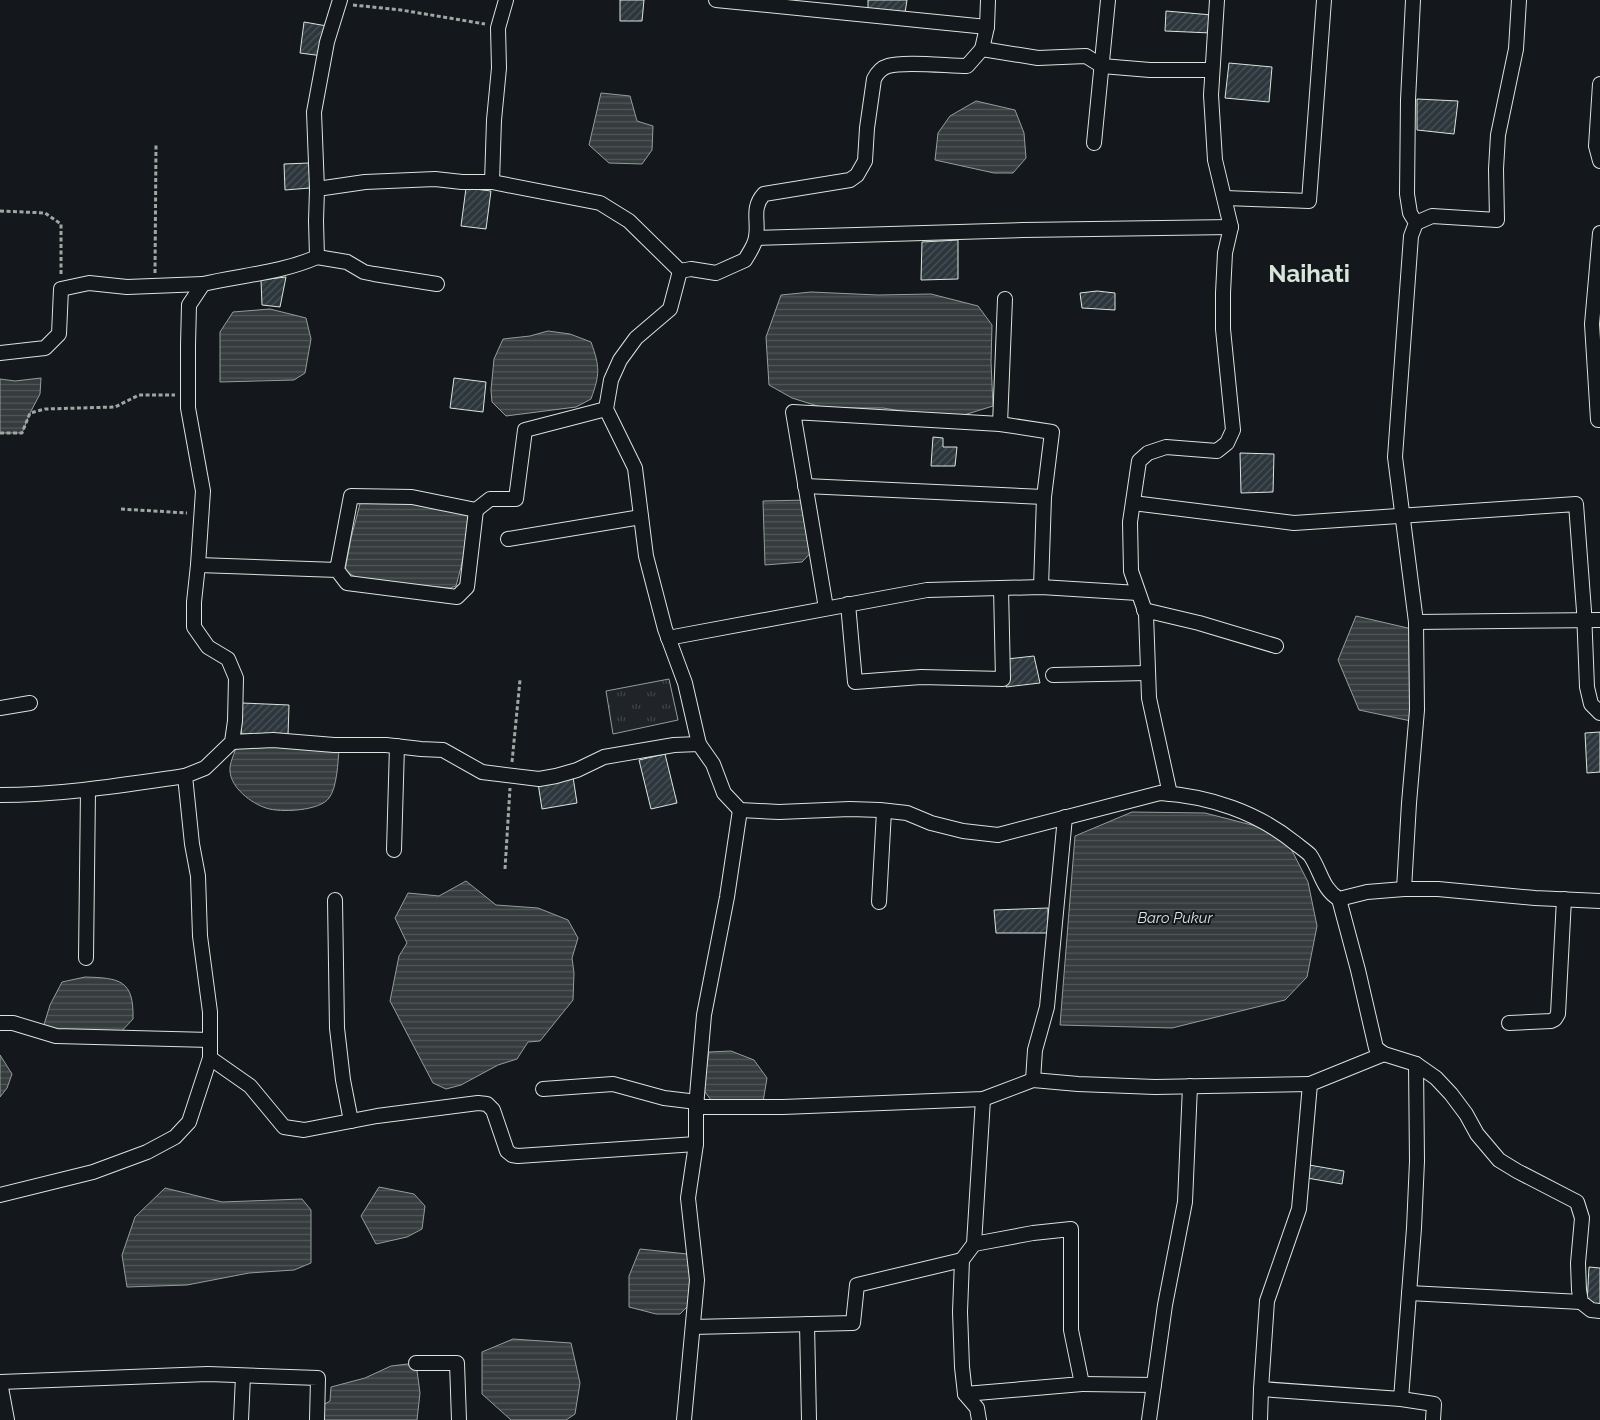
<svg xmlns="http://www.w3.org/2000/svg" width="1600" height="1420" viewBox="0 0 1600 1420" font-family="Raleway,sans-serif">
  <defs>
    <pattern id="grass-tufts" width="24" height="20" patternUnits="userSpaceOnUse" patternTransform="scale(1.25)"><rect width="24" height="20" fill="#202428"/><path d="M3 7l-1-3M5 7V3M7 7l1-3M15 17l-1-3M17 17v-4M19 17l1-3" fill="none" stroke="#404447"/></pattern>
    <pattern id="water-rules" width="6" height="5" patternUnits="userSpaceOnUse" patternTransform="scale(1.25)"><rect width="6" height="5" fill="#363b3e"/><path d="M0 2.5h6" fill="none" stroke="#525759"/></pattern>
    <pattern id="building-hatch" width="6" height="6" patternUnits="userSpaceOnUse" patternTransform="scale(1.25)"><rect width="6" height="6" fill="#2c363c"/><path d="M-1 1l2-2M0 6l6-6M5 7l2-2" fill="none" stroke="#4a5358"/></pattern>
  </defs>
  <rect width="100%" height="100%" fill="#14181c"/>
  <path fill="url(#grass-tufts)" stroke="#939e99" d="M669 679 678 720 613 734 606 691Z"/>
  <g fill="url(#water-rules)" stroke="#939e99">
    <path d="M601 93 630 96 637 121 653 126 652 150 642 164 609 163 589 145Z"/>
    <path d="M976 101 1015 110 1024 133 1026 158 1013 173H994L935 160 938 133 950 116Z"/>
    <path d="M811 292 878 295 931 294 978 306 992 325 991 362 993 406 964 415 938 417 883 408H824L792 398 769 385 766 337 781 295Z"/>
    <path d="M270 309 306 318 311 339 305 373 294 380 220 382V332L233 312Z"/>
    <path d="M548 331 570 334 591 342C600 367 600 374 591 399L576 407 506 416 492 402 491 390 494 359 503 339 530 336Z"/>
    <path d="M41 378 40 394 30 413 22 433H1L0 432V379L15 381Z"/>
    <path d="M361 500H388L468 511C468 538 463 561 456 586L450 588 361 580 345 571 351 538Z"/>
    <path d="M808 500 816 547 802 562 765 565 763 501Z"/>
    <path d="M1356 616 1412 629 1411 721 1359 710 1338 660Z"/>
    <path d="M237 745 339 749C338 762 337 788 329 798 320 811 280 813 266 808 251 803 231 788 230 771 229 764 235 752 237 745Z"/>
    <path d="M1132 812 1205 813 1283 833 1308 882 1317 926 1307 977 1285 1000 1172 1028 1060 1025 1075 836Z"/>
    <path d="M466 881 496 905 538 908 568 920 578 938 572 958 574 973 573 1000 540 1041 528 1042 517 1059 498 1065 461 1085 446 1089 433 1083 390 1001 399 956 407 943 395 918 408 893 439 896Z"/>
    <path d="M85 977C120 978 134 980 133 1019L118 1035 43 1028 50 1005 62 982Z"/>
    <path d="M731 1051 754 1060 767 1078 763 1102 711 1100 703 1089 709 1052Z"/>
    <path d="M0 1055 12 1074 7 1088 0 1097Z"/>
    <path d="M379 1187 414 1194 425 1206 422 1229 407 1237 376 1244 361 1216Z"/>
    <path d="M165 1188 222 1202 302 1199 311 1210V1263L294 1270 249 1273 187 1285 127 1287 122 1255 135 1217Z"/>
    <path d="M640 1249 687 1254 697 1280 692 1302 680 1314H656L629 1307V1276Z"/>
    <path d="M513 1339 571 1343 580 1383 575 1414 566 1420H511L482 1394V1352Z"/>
    <path d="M416 1363 420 1393 417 1420H322L323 1405 330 1401 331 1387 365 1378 391 1366Z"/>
  </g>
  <g fill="url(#building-hatch)" stroke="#d8e6dc">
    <path d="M620 0H644L642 21H620Z"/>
    <path d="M868 0H907L905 13 868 9Z"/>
    <path d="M1166 11 1212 15 1211 33 1165 31Z"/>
    <path d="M304 22 327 26 323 56 300 53Z"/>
    <path d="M1229 63 1272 67 1269 102 1225 98Z"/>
    <path d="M1417 99 1458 101 1454 134 1417 130Z"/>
    <path d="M309 163 310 188 285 190 284 164Z"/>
    <path d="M466 188 491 191 486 229 461 226Z"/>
    <path d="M958 240V279L921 280 922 242Z"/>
    <path d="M286 277 280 307 262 305 261 280Z"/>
    <path d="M1097 291 1115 293V310L1082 308 1080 293Z"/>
    <path d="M454 378 486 382 483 412 450 408Z"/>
    <path d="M933 437 943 438V447H957L955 466H931Z"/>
    <path d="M1240 453 1274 454 1273 492 1241 493Z"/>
    <path d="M1034 656 1040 683 1006 687 1007 659Z"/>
    <path d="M242 703 289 705 288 736 241 734Z"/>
    <path d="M1600 732V772L1587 773 1585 733Z"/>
    <path d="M665 754 677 803 651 809 639 760Z"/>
    <path d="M573 777 577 803 542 809 538 783Z"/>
    <path d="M1048 908V933H996L994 910Z"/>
    <path d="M1309 1165 1344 1171 1342 1184 1307 1178Z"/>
    <path d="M1589 1267 1600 1268V1305L1587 1304Z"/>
  </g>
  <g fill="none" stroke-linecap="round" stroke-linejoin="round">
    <g stroke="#d8e6dc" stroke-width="16">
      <g id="minor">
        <path d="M716 0 987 27"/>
        <path d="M982 49 987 27 988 0"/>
        <path d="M1600 84 1596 146 1600 161"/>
        <path d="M1094 143 1108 0"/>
        <path d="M492 182 600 203 629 221 680 271"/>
        <path d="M317 189 314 112 327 42 340 0"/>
        <path d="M1225 198 1309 201 1324 0"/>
        <path d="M1416 223 1432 216 1497 220 1496 169 1498 135 1516 49 1519 0"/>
        <path d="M1600 233 1592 324 1598 420H1600"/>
        <path d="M756 238 1023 230 1231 227"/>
        <path d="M317 257 347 262 364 272 374 274 437 284"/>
        <path d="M0 353 45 348 59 334 61 289 89 283 127 287 203 284"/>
        <path d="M1000 424 1005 299"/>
        <path d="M805 486 1044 497"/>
        <path d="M1133 503 1294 523 1576 504 1584 611 1587 687 1591 704 1600 713"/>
        <path d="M476 510 490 499H516L525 430 606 409"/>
        <path d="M508 539 641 517"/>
        <path d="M198 565 337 570 347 583 457 597 467 587 476 510 412 497 351 496 337 570"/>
        <path d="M848 604 855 682 921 677 1003 679 1001 588"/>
        <path d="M826 608 793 412 1000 424 1052 432 1044 497 1041 587"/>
        <path d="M1144 610 1199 623 1276 646"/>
        <path d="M1416 622 1600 620"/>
        <path d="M668 638 927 590 1041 587 1138 593"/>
        <path d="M1053 675 1148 673"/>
        <path d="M0 708 30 703"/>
        <path d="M232 742 273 740 334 745H386L421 749 443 750 482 772 539 779 556 776 577 770 604 757 674 745 699 744 713 764 724 793 740 810 779 812 850 809 880 810 907 813 931 823 963 831 998 835 1160 793C1209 796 1257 812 1295 843 1300 847 1306 851 1310 855 1321 871 1322 889 1339 899L1367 892 1404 889H1438L1535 898 1600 901"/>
        <path d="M699 744 685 683 665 629 646 556 635 468 606 409 611 380 620 360 636 338 670 309 680 271 691 269 716 273 745 260C749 253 755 245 756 237 759 221 751 208 764 194L850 180 857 175 865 161 867 128 874 79C877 73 881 68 888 66 904 61 948 66 967 66L982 49 1038 58 1086 56 1102 66 1150 70H1212"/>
        <path d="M1170 794 1149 698 1146 614 1131 571 1130 522 1139 461 1148 453 1166 447 1217 451 1227 443 1233 430 1223 329V293L1225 253 1231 227 1215 160 1211 95 1217 0"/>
        <path d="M0 795C62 795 123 785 185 776"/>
        <path d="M740 810 727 897 704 1015 696 1107H783L983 1099 1033 1080 1078 1084 1155 1087 1310 1084"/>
        <path d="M394 850 397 746"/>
        <path d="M1404 889 1409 803 1417 710 1416 622 1395 457 1411 236 1416 223 1410 213 1407 194 1408 100 1413 0"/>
        <path d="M1339 899 1358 970 1376 1048 1384 1054 1416 1064 1436 1078 1451 1094 1466 1114 1477 1134 1499 1160 1517 1171 1577 1202 1582 1218 1578 1263 1579 1290 1581 1302 1591 1310 1600 1311"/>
        <path d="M335 900 337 1028 343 1080 351 1121"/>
        <path d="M879 902 884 811"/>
        <path d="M86 958 88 790"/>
        <path d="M0 1023H13L56 1036 210 1040"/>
        <path d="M1509 1023 1551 1021 1555 1019 1558 1014 1564 899"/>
        <path d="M210 1058 250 1086 284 1127 304 1130 377 1116 478 1103 487 1104 493 1110 507 1151 512 1155 518 1156 696 1144"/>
        <path d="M1033 1080 1035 1050 1047 1007 1065 817"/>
        <path d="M543 1089 613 1084 664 1098 697 1102"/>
        <path d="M0 1195 93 1172 147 1152 175 1137 189 1122 210 1058V1012L200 936 198 876 192 844 185 776 205 768 232 742 235 721 236 678 228 659 208 647 194 627V602L198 565 203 491 188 408V345L189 305 203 284C241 275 281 273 317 257L316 221 317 189 365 182 435 179 462 182H492L494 120 499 68 498 28 506 0"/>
        <path d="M1409 1293 1581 1302"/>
        <path d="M807 1324 809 1420"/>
        <path d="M693 1327 853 1323 857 1285 962 1260"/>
        <path d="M416 1363H457L459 1420"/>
        <path d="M0 1382 208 1374 318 1378 317 1420"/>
        <path d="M0 1382 7 1420"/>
        <path d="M1082 1384 1154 1385"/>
        <path d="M1261 1389 1401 1399 1414 1228 1417 1161 1416 1064"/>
        <path d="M965 1394 1082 1384 1071 1330V1229L1033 1233 974 1244"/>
        <path d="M1401 1399 1434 1404 1433 1420"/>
        <path d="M241 1420 243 1376"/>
        <path d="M684 1420 697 1280 688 1198 696 1144V1107"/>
        <path d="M979 1420 977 1408 965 1394 962 1367 960 1312 962 1260 974 1244 983 1099"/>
        <path d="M1149 1420 1165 1305 1185 1202 1190 1086"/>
        <path d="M1260 1420 1261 1389 1267 1301 1299 1209 1310 1084 1384 1054"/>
      </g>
    </g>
    <g stroke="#9da8a2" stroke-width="3" stroke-dasharray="4 2.5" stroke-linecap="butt">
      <path d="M353 5 401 10 485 24"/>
      <path d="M0 211 45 213 61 224V276"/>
      <path d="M155 273 156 144"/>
      <path d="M0 433H22L30 413 45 409 115 407 139 395H175"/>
      <path d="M121 509 187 513"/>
      <path d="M512 762 520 680"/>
      <path d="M505 869 510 788"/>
    </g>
    <use href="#minor" stroke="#14181c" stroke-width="14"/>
  </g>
  <g text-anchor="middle" stroke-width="4" stroke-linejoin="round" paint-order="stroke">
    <g font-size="15" font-style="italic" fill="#d8e6dc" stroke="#14181c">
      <text x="1175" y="923">Baro Pukur</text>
    </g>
    <g font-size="24" font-weight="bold" fill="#d8e6dc" stroke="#14181c">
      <text x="1309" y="282">Naihati</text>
    </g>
  </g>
</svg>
